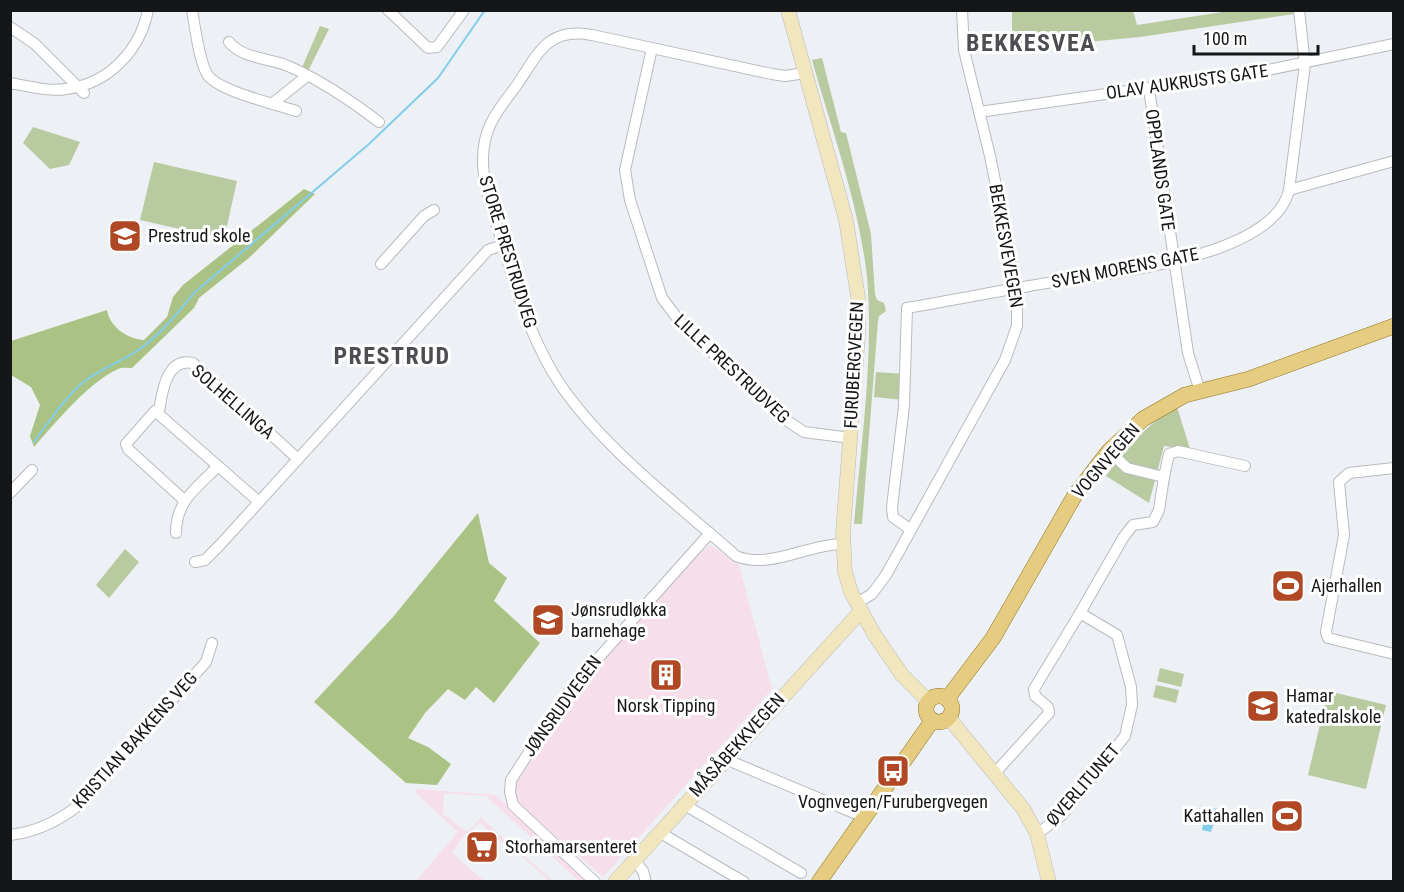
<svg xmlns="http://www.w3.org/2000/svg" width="1404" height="892" viewBox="0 0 1404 892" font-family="'Roboto Condensed',sans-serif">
  <rect width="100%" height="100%" fill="#edf0f4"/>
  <g fill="#f6deea">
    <path d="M710 545 739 565 772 689 603 877 517 803 515 784 579 687 697 555Z"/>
    <path d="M417 789 495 795 589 881H579L486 796 444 793 443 814 467 832 481 818 553 881H549L519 853 516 855 496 838 499 835 493 829 490 832 479 822 467 836 465 834 452 853 484 881 415 882 458 832 415 792Z"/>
  </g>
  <g fill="#b9caa0">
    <path d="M1236 10 1294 11V14L1140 37 1012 49V11H1133L1137 25Z"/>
    <path d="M320 26 329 29 306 75 300 72Z"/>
    <path d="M822 58 841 132 846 133 871 234 875 294 877 300 884 303 886 311 879 316 878 321 862 524H854C861 443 874 359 867 277 859 204 832 131 812 60Z"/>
    <path d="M33 127 80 142 69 165 50 169 23 143Z"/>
    <path d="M154 162 237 181 224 239 140 220Z"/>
    <path d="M876 372 904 374 903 400 874 397Z"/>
    <path d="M1177 407 1190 449 1164 446 1149 503 1106 476C1124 451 1149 421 1177 407Z"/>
    <path d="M125 549 139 562 109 598 96 585Z"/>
    <path d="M1160 668 1184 674 1181 687 1157 681Z"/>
    <path d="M1156 685 1179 690 1176 703 1153 697Z"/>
    <path d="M1328 691 1386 705 1366 789 1308 775Z"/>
  </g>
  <g fill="#aac385">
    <path d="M304 189 315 194 250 257 199 298 194 308 132 368C128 368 122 367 118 369 89 382 55 423 34 447L30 436 40 405 31 387 11 375V341L107 310C110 327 127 339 144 340L167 317 173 297 183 285Z"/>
    <path d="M478 513 489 563 507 578 494 601 540 643 494 703 476 687 465 700 448 689 425 713 408 738 428 747 451 764 437 785 406 783 314 702 393 617Z"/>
  </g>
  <path fill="#81cdec" d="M1207 807 1218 809 1211 832 1202 830Z"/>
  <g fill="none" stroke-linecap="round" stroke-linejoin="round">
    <path stroke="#81cdec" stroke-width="2" d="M34 442C49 422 62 401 80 385 96 371 114 365 132 354 156 340 177 314 194 293L369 144 438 78 485 10"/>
    <g stroke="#b8bbbe" stroke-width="12">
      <g id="street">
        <path d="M192 10C195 27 199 60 207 74 217 91 276 104 296 111"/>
        <path d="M388 10 428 48 437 47 464 10"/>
        <path d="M10 27 35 44 84 93"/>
        <path d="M229 42C243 59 269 58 288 66 321 80 350 100 379 122"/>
        <path d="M652 48 625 170 630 200 662 298 684 327 789 422 804 432 851 438"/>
        <path d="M805 73 785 76 772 74 592 35C548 27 539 52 517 85 508 97 498 109 491 123 472 162 491 203 502 242 515 287 529 332 553 373 593 440 677 504 736 556 770 570 807 544 843 544"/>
        <path d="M10 83C28 86 48 92 66 89 108 84 140 51 148 10"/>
        <path d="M1149 89 1188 353 1200 391"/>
        <path d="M273 103 307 76"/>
        <path d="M979 112 1253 73 1394 44"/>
        <path d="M1289 190 1305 64 1299 10"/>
        <path d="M381 264 424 216 434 210"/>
        <path d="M159 411C162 393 166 357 193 363L298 459"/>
        <path d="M1109 451 1127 468 1164 477 1169 454 1178 451 1245 466"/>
        <path d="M1394 468 1349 473 1339 482 1344 535 1326 632 1328 638 1394 654"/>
        <path d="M10 493 32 470"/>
        <path d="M185 501 128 449 126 444 155 411 258 501"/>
        <path d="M911 530 893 517 892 507 904 406 907 308C948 301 989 293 1029 286 1089 275 1273 262 1289 190L1394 161"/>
        <path d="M176 533C176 500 197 488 218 466"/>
        <path d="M195 562 205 560 219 546 488 250 503 245"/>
        <path d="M857 603 872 594 886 575 1005 360 1017 326V289L990 156 964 50 962 10"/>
        <path d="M1080 613 1123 538 1133 525 1153 522 1159 510 1164 477"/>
        <path d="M725 759 854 813"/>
        <path d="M995 773 1049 713 1048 707 1035 696 1034 689 1080 613 1117 635 1131 687 1132 705 1125 736 1061 816 1037 834"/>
        <path d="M683 804 801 873"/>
        <path d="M659 832 744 882"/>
        <path d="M10 835C35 832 55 823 75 808L206 662 212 643"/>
        <path d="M634 860 643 871 646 882"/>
        <path d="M595 882 513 805 510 792 511 780 568 692 710 533"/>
      </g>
    </g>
    <g stroke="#b8bbbe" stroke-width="15">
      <g id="secondary">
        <path d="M788 10 846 220 858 297V336L843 532 845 572 851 592 874 634 902 675 928 701"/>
        <path d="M949 718 1024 810 1037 834 1049 882"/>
        <path d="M615 882 861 611"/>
      </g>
    </g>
    <g stroke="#907624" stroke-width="16">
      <g id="primary">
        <circle cx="939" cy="709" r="13"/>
        <path d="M947 699 993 638 1075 495 1109 451 1143 419 1185 395 1249 379 1394 326"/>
        <path d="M819 882 932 721"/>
      </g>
    </g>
    <use href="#street" stroke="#fff" stroke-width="10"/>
    <use href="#secondary" stroke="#f2e6bf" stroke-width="14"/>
    <use href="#primary" stroke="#e5cc80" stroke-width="15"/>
  </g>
  <defs>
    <g id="school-square" transform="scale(1.725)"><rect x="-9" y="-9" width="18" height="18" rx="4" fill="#b04825" stroke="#fff"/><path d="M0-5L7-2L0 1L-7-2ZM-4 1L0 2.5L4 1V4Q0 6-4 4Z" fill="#fff"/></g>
    <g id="stadium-square" transform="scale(1.725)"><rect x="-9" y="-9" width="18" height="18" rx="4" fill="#b04825" stroke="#fff"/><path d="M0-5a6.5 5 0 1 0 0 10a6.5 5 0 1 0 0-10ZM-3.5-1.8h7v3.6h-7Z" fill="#fff"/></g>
    <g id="building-square" transform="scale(1.725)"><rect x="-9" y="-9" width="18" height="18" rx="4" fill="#b04825" stroke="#fff"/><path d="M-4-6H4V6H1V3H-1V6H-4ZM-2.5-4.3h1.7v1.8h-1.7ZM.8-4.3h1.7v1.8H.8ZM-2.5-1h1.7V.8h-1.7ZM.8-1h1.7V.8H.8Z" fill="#fff"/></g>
    <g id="bus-square" transform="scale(1.725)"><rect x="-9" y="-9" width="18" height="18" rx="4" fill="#b04825" stroke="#fff"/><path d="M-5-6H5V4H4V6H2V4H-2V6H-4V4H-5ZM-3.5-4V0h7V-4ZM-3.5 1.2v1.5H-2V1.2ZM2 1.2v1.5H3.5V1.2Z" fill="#fff"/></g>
    <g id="supermarket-square" transform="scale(1.725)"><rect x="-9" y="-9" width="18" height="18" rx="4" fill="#b04825" stroke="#fff"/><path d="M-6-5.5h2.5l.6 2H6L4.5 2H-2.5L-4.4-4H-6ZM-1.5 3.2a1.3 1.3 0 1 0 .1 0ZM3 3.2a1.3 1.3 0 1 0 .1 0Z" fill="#fff"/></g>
  </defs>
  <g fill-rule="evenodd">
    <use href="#school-square" x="125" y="236"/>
    <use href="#stadium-square" x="1288" y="586"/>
    <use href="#school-square" x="548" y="620"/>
    <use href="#building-square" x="666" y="675"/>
    <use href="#school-square" x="1263" y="706"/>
    <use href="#bus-square" x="893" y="771"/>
    <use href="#stadium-square" x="1287" y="816"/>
    <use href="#supermarket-square" x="482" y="847"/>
  </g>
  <g text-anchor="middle" stroke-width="6" stroke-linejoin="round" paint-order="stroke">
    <g font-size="18" fill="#151617" stroke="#fff">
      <text transform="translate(1187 82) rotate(-8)" y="6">OLAV AUKRUSTS GATE</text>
      <text transform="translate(1160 170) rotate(82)" y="6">OPPLANDS GATE</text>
      <text transform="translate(1006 246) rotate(80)" y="6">BEKKESVEVEGEN</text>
      <text transform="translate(508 252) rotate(73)" y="6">STORE PRESTRUDVEG</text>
      <text transform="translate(1125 268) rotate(-11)" y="6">SVEN MORENS GATE</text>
      <text transform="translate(854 365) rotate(-87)" y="6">FURUBERGVEGEN</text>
      <text transform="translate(732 369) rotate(43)" y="6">LILLE PRESTRUDVEG</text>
      <text transform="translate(233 402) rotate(41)" y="6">SOLHELLINGA</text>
      <text transform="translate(1106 461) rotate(-49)" y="6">VOGNVEGEN</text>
      <text transform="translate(562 706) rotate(-54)" y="6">JØNSRUDVEGEN</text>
      <text transform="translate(135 740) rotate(-48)" y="6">KRISTIAN BAKKENS VEG</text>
      <text transform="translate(737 745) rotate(-48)" y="6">MÅSÅBEKKVEGEN</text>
      <text transform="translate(1083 785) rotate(-49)" y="6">ØVERLITUNET</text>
    </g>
    <g font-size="18" fill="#151617" stroke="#fff" text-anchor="start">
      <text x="148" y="242">Prestrud skole</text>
      <text x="1311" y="592">Ajerhallen</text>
      <text x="571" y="616">Jønsrudløkka<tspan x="571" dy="21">barnehage</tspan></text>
      <text x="1286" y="702">Hamar<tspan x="1286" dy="21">katedralskole</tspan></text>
      <text x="666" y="712" text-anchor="middle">Norsk Tipping</text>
      <text x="893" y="808" text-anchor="middle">Vognvegen/Furubergvegen</text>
      <text x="1264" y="822" text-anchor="end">Kattahallen</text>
      <text x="505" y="853">Storhamarsenteret</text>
    </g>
    <g font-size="24" font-weight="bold" letter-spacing="1.5" fill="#4c4e51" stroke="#fff">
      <text x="1031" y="51">BEKKESVEA</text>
      <text x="392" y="364">PRESTRUD</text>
    </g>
  </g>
  <rect width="1404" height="892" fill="none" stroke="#151617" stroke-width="24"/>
  <path d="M1194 45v9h124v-9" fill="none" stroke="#151617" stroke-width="3"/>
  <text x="1203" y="45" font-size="18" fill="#151617" stroke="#ffffff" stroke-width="4.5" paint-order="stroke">100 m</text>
</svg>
